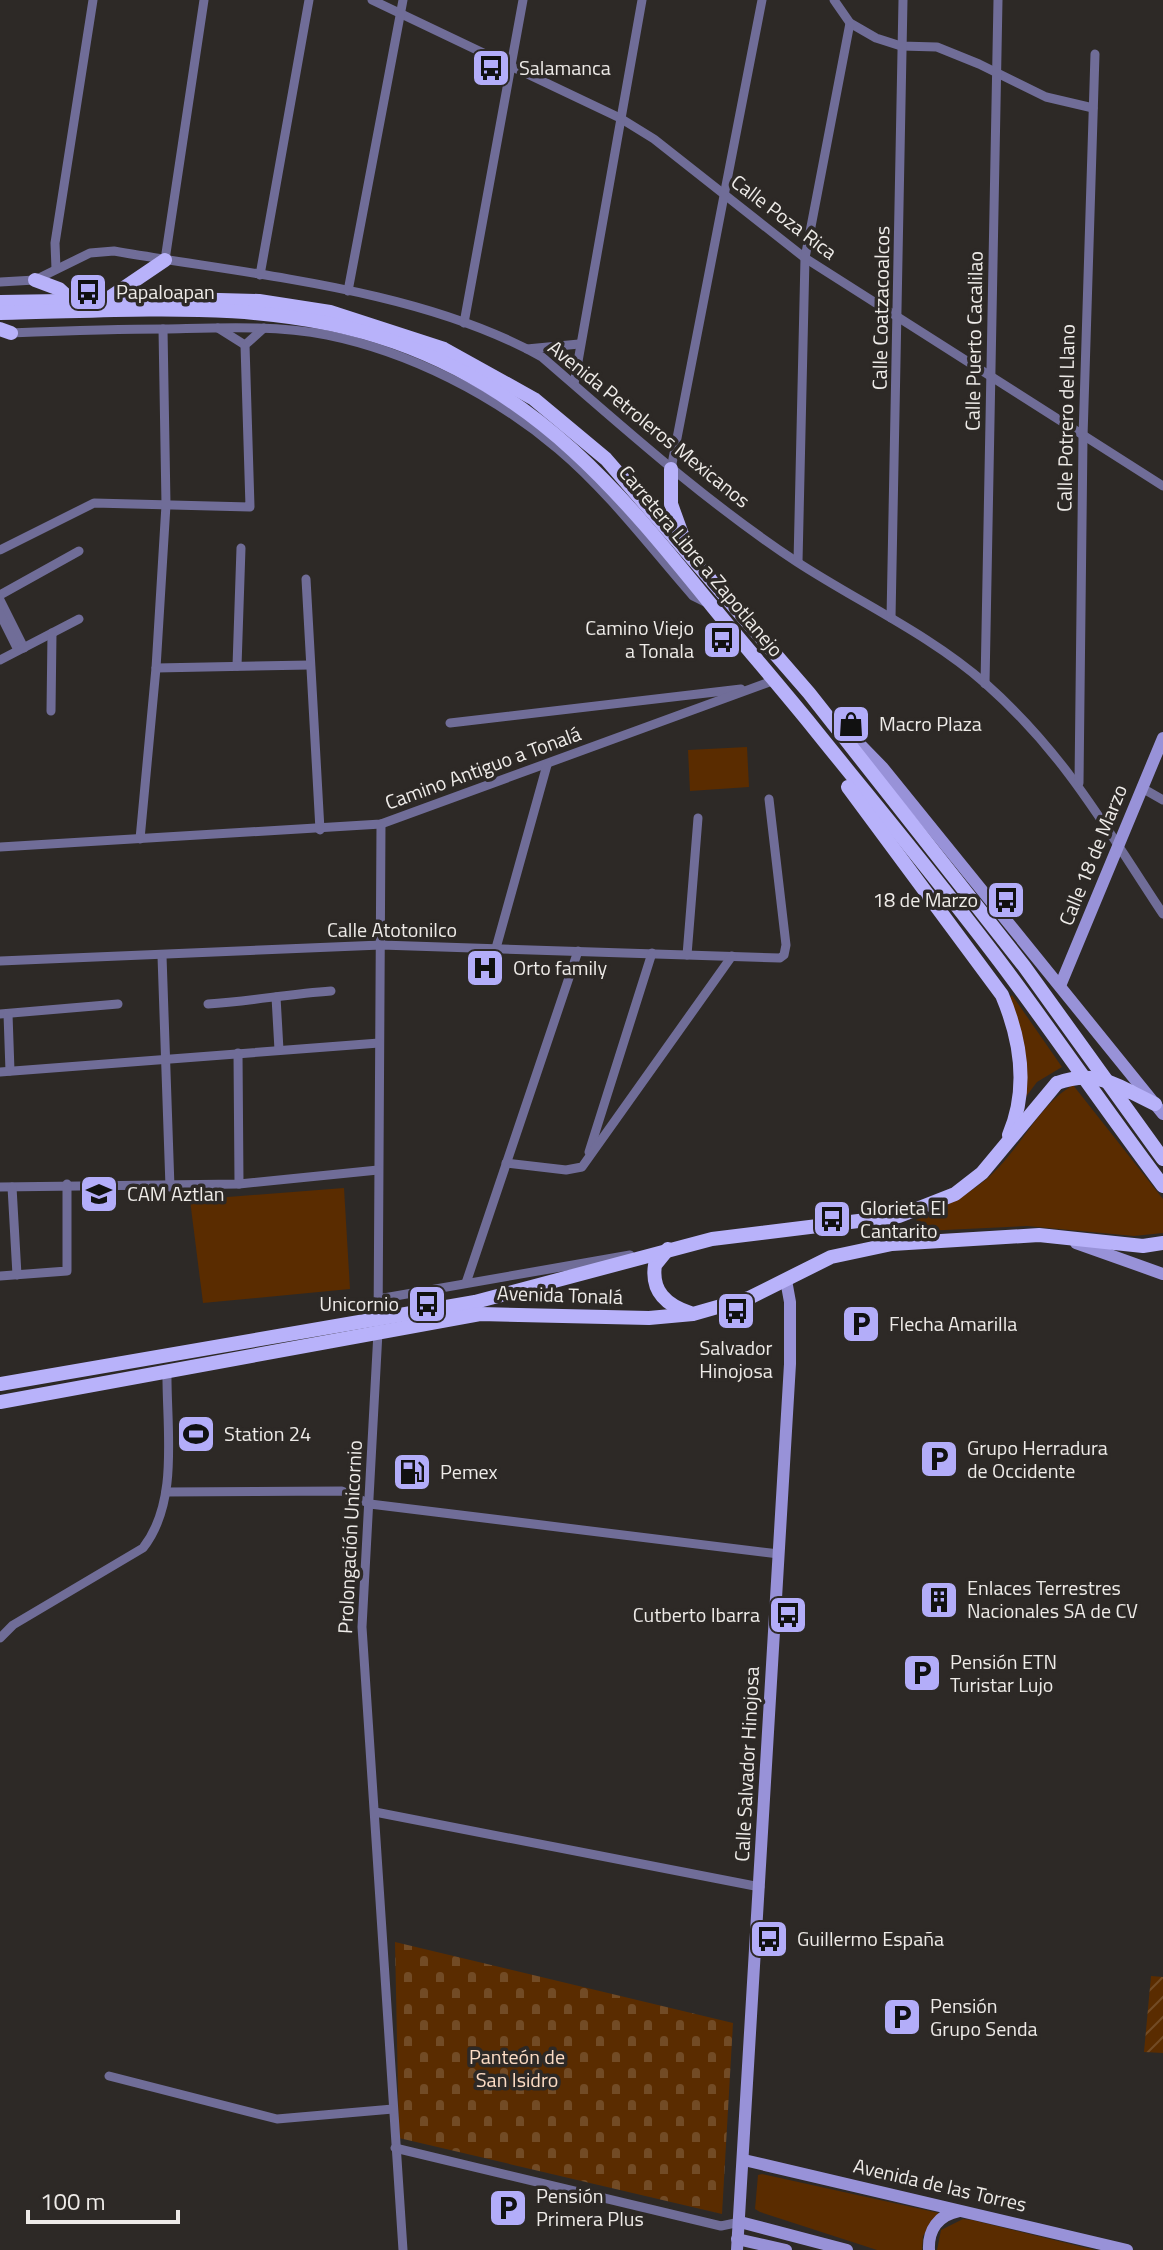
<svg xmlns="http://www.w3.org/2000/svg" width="1163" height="2250" viewBox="0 0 1163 2250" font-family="'Titillium Web',sans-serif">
  <defs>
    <pattern id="cemetery-stones" width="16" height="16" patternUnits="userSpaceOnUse" patternTransform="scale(2)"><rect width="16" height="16" fill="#5a2c00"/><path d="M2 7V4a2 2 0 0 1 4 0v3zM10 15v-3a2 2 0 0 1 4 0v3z" fill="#724b25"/></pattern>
    <pattern id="garden-furrows" width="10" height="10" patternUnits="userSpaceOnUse" patternTransform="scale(2)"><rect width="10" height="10" fill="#5a2c00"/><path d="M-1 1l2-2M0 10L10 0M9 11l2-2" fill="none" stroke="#724b25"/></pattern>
  </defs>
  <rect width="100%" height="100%" fill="#2d2926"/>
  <g fill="#5a2c00">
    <path d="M747 747 749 787 690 791 688 750Z"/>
    <path d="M1012 995 1062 1067 1037 1082 1025 1098C1027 1061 1024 1032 1009 998Z"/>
    <path d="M1073 1085 1163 1199V1233L1134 1236 1027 1226 924 1231 916 1220C946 1206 976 1192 999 1167 1024 1141 1042 1103 1073 1085Z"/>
    <path d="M344 1188 350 1289 203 1303 190 1200Z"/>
    <path d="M762 2174 939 2213 923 2236 922 2250H877L760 2212 755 2209 758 2175Z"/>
    <path d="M963 2219 972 2220 1095 2250H937L941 2230Z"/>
  </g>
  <path fill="url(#cemetery-stones)" d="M395 1942 733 2023 722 2214 399 2138Z"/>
  <path fill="url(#garden-furrows)" d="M1151 1976 1163 1977V2053L1144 2052Z"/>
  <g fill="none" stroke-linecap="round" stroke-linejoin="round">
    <g stroke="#706d98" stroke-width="9">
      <path d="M372 0 620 118 654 139 805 258 1163 486"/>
      <path d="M834 0 850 23 876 38 901 46 937 47 979 64 1046 97 1093 108"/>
      <path d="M165 260 204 0"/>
      <path d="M56 269 55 243 93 0"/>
      <path d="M260 275 309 0"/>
      <path d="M0 282 35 280 90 253 114 251C251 275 419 288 542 357 624 428 706 502 797 562 860 603 929 634 986 684 1065 754 1106 828 1163 914"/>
      <path d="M348 291 403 0"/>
      <path d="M464 323 523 0"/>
      <path d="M218 328 245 345"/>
      <path d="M7 333C60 331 112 329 164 329 219 328 274 325 327 335 410 352 494 395 558 449 609 492 650 547 693 596L705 602"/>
      <path d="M527 349 579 344"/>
      <path d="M574 384 642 0"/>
      <path d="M671 469 762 0"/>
      <path d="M0 550 94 503 250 507 245 345 264 328"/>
      <path d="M798 562 805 258 850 23"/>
      <path d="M306 579 320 830"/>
      <path d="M0 595 79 551"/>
      <path d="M0 600 24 648"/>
      <path d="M0 614 18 650"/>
      <path d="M891 618 903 0"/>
      <path d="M0 660 79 619"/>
      <path d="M237 666 241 548"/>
      <path d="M156 668 310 665"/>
      <path d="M985 684 998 0"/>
      <path d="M51 711 52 633"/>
      <path d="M450 723 741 689"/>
      <path d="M1079 783 1083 437 1095 54"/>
      <path d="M1142 788 1163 800"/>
      <path d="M381 824 378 1332 362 1627 403 2250"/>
      <path d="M140 839 156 668 166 505 163 329"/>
      <path d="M0 847 381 824 775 680"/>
      <path d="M496 948 547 765"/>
      <path d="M687 955 698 818"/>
      <path d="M162 956 170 1187"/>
      <path d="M0 961 381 945 780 958 784 955 786 945 769 799"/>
      <path d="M276 997 279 1050"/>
      <path d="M208 1004C251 1001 289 994 331 991"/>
      <path d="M0 1014 118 1004"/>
      <path d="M8 1014 10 1071"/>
      <path d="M238 1053 239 1184"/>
      <path d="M0 1072 379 1043"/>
      <path d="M589 1152 652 953"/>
      <path d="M506 1163 566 1170 582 1167 732 956"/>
      <path d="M0 1187 239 1184 378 1170"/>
      <path d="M12 1187 17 1275"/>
      <path d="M0 1276 67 1271V1184"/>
      <path d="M466 1283 578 951"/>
      <path d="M378 1299 630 1255"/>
      <path d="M166 1492 342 1491 370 1504 779 1554"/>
      <path d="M0 1638 13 1625 143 1548C180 1501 166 1427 167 1370"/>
      <path d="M375 1812 760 1887"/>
      <path d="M109 2076 277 2119 393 2109"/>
      <path d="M395 2148 721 2226 740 2222"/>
    </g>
    <g stroke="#9892d8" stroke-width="12">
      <path d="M843 727 883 768 1163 1114"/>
      <path d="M1060 986 1163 738"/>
      <path d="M1076 1243 1163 1274"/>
      <path d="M744 2160 1127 2250"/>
      <path d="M740 2222 847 2250"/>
      <path d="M737 2239 786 2250"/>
      <path d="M737 2250 790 1364V1302L786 1280"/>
      <path d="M929 2250C928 2230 938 2215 959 2211"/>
    </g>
    <g stroke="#b8b2fa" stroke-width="14">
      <path d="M35 280 59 289 71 300"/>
      <path d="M106 300 165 260"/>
      <path d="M0 302 183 299 259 301 330 312 444 349 534 399 606 459 809 693 1024 966 1163 1159"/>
      <path d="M0 313C130 311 270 297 395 342 539 393 620 492 713 607 744 645 777 683 808 721 876 806 947 890 1012 978 1063 1047 1111 1117 1163 1186"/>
      <path d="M0 329 11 333"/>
      <path d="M671 469V504L684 540"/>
      <path d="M848 787 1002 995C1021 1040 1029 1088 1009 1135"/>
      <path d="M1131 1092 1155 1104"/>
      <path d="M668 1249 655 1265C651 1291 666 1305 690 1313"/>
      <path d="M0 1384 475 1302 712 1239 899 1216 955 1194 982 1173 1057 1083"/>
      <path d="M0 1402 480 1314 649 1318 693 1314 749 1298 831 1257 892 1244 1039 1235 1143 1246 1163 1243"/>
    </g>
    <path stroke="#b8b2fa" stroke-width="14" d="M1057 1083C1085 1073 1105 1078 1131 1092"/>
  </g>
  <defs>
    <g id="bus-square" transform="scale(2)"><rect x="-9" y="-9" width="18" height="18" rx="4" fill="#b3adf9" stroke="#2d2926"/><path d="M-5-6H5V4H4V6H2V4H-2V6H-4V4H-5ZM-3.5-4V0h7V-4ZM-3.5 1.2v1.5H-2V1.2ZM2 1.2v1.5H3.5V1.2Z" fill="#111"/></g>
    <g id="shop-square" transform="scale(2)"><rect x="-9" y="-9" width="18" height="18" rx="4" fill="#b3adf9" stroke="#2d2926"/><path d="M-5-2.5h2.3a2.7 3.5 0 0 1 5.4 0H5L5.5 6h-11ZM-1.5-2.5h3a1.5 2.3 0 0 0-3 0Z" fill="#111"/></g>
    <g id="hospital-square" transform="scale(2)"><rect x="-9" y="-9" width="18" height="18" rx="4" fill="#b3adf9" stroke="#2d2926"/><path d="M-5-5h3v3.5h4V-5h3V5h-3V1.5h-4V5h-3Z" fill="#111"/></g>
    <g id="school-square" transform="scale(2)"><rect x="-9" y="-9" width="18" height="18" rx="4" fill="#b3adf9" stroke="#2d2926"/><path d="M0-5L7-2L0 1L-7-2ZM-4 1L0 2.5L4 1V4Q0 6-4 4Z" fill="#111"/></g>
    <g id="parking-square" transform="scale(2)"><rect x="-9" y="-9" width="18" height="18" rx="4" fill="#b3adf9" stroke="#2d2926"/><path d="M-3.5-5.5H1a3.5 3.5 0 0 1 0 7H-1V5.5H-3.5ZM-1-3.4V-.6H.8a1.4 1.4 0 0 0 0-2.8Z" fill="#111"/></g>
    <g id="stadium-square" transform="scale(2)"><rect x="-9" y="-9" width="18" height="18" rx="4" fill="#b3adf9" stroke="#2d2926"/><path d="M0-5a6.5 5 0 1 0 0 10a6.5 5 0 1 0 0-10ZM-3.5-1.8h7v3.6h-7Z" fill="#111"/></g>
    <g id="fuel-square" transform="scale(2)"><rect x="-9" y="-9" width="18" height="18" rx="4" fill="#b3adf9" stroke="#2d2926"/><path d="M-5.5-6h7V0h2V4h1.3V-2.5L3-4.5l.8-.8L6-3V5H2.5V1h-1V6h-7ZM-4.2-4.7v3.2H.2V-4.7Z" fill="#111"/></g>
    <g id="building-square" transform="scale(2)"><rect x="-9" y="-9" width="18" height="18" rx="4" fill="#b3adf9" stroke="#2d2926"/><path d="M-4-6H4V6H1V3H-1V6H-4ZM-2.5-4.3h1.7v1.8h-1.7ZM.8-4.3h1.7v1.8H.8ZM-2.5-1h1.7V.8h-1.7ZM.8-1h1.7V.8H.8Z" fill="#111"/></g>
  </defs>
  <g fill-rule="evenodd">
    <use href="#bus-square" x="491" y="68"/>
    <use href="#bus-square" x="88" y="292"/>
    <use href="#bus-square" x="722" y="640"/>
    <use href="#shop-square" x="851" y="724"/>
    <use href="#bus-square" x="1006" y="900"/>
    <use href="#hospital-square" x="485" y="968"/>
    <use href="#school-square" x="99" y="1194"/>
    <use href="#bus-square" x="832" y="1219"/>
    <use href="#bus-square" x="427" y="1304"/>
    <use href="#bus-square" x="736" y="1311"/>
    <use href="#parking-square" x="861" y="1324"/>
    <use href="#stadium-square" x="196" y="1434"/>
    <use href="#parking-square" x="939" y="1459"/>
    <use href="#fuel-square" x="412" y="1472"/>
    <use href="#building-square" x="939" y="1600"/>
    <use href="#bus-square" x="788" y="1615"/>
    <use href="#parking-square" x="922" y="1673"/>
    <use href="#bus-square" x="769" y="1939"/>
    <use href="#parking-square" x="902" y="2017"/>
    <use href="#parking-square" x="508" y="2208"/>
  </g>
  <g text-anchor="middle" stroke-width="7" stroke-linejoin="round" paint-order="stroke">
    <g font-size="20" fill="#eeebe8" stroke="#2d2926" text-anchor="start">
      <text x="519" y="75">Salamanca</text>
      <text x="116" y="299">Papaloapan</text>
      <text x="694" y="635" text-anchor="end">Camino Viejo<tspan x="694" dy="23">a Tonala</tspan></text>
      <text x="879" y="731">Macro Plaza</text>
      <text x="978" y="907" text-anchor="end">18 de Marzo</text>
      <text x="513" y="975">Orto family</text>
      <text x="127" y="1201">CAM Aztlan</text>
      <text x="860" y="1215">Glorieta El<tspan x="860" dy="23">Cantarito</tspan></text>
      <text x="399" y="1311" text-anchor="end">Unicornio</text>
      <text x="889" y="1331">Flecha Amarilla</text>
      <text x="736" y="1355" text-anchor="middle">Salvador<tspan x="736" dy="23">Hinojosa</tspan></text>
      <text x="224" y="1441">Station 24</text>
      <text x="967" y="1455">Grupo Herradura<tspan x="967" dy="23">de Occidente</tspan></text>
      <text x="440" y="1479">Pemex</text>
      <text x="967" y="1595">Enlaces Terrestres<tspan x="967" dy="23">Nacionales SA de CV</tspan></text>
      <text x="760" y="1622" text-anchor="end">Cutberto Ibarra</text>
      <text x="950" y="1669">Pensión ETN<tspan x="950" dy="23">Turistar Lujo</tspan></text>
      <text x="797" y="1946">Guillermo España</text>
      <text x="930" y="2013">Pensión<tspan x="930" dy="23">Grupo Senda</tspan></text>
      <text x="536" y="2203">Pensión<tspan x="536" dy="23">Primera Plus</tspan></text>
    </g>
    <g font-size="20" fill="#eeebe8" stroke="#2d2926">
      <text transform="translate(784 217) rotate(37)" y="7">Calle Poza Rica</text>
      <text transform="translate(881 308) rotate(-89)" y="7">Calle Coatzacoalcos</text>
      <text transform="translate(974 341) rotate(-89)" y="7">Calle Puerto Cacalilao</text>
      <text transform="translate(1066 418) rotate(-89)" y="7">Calle Potrero del Llano</text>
      <text transform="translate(649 424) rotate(39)" y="7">Avenida Petroleros Mexicanos</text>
      <text transform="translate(701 561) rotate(50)" y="7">Carretera Libre a Zapotlanejo</text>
      <text transform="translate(483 768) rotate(-20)" y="7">Camino Antiguo a Tonalá</text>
      <text transform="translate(1093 855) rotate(-68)" y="7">Calle 18 de Marzo</text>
      <text x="392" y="937">Calle Atotonilco</text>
      <text transform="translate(560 1295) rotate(2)" y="7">Avenida Tonalá</text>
      <text transform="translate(350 1537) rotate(-87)" y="7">Prolongación Unicornio</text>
      <text transform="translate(747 1764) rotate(-87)" y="7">Calle Salvador Hinojosa</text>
      <text transform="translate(940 2185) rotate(13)" y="7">Avenida de las Torres</text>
    </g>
    <g font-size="20" fill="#fcdcc5" stroke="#2d2926">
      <text x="517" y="2064">Panteón de<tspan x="517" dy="23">San Isidro</tspan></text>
    </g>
  </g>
  <path d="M28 2210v12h150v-12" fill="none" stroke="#eeebe8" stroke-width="4"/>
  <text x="40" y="2210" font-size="24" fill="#eeebe8" stroke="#2d2926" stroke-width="6" paint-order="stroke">100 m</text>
</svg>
